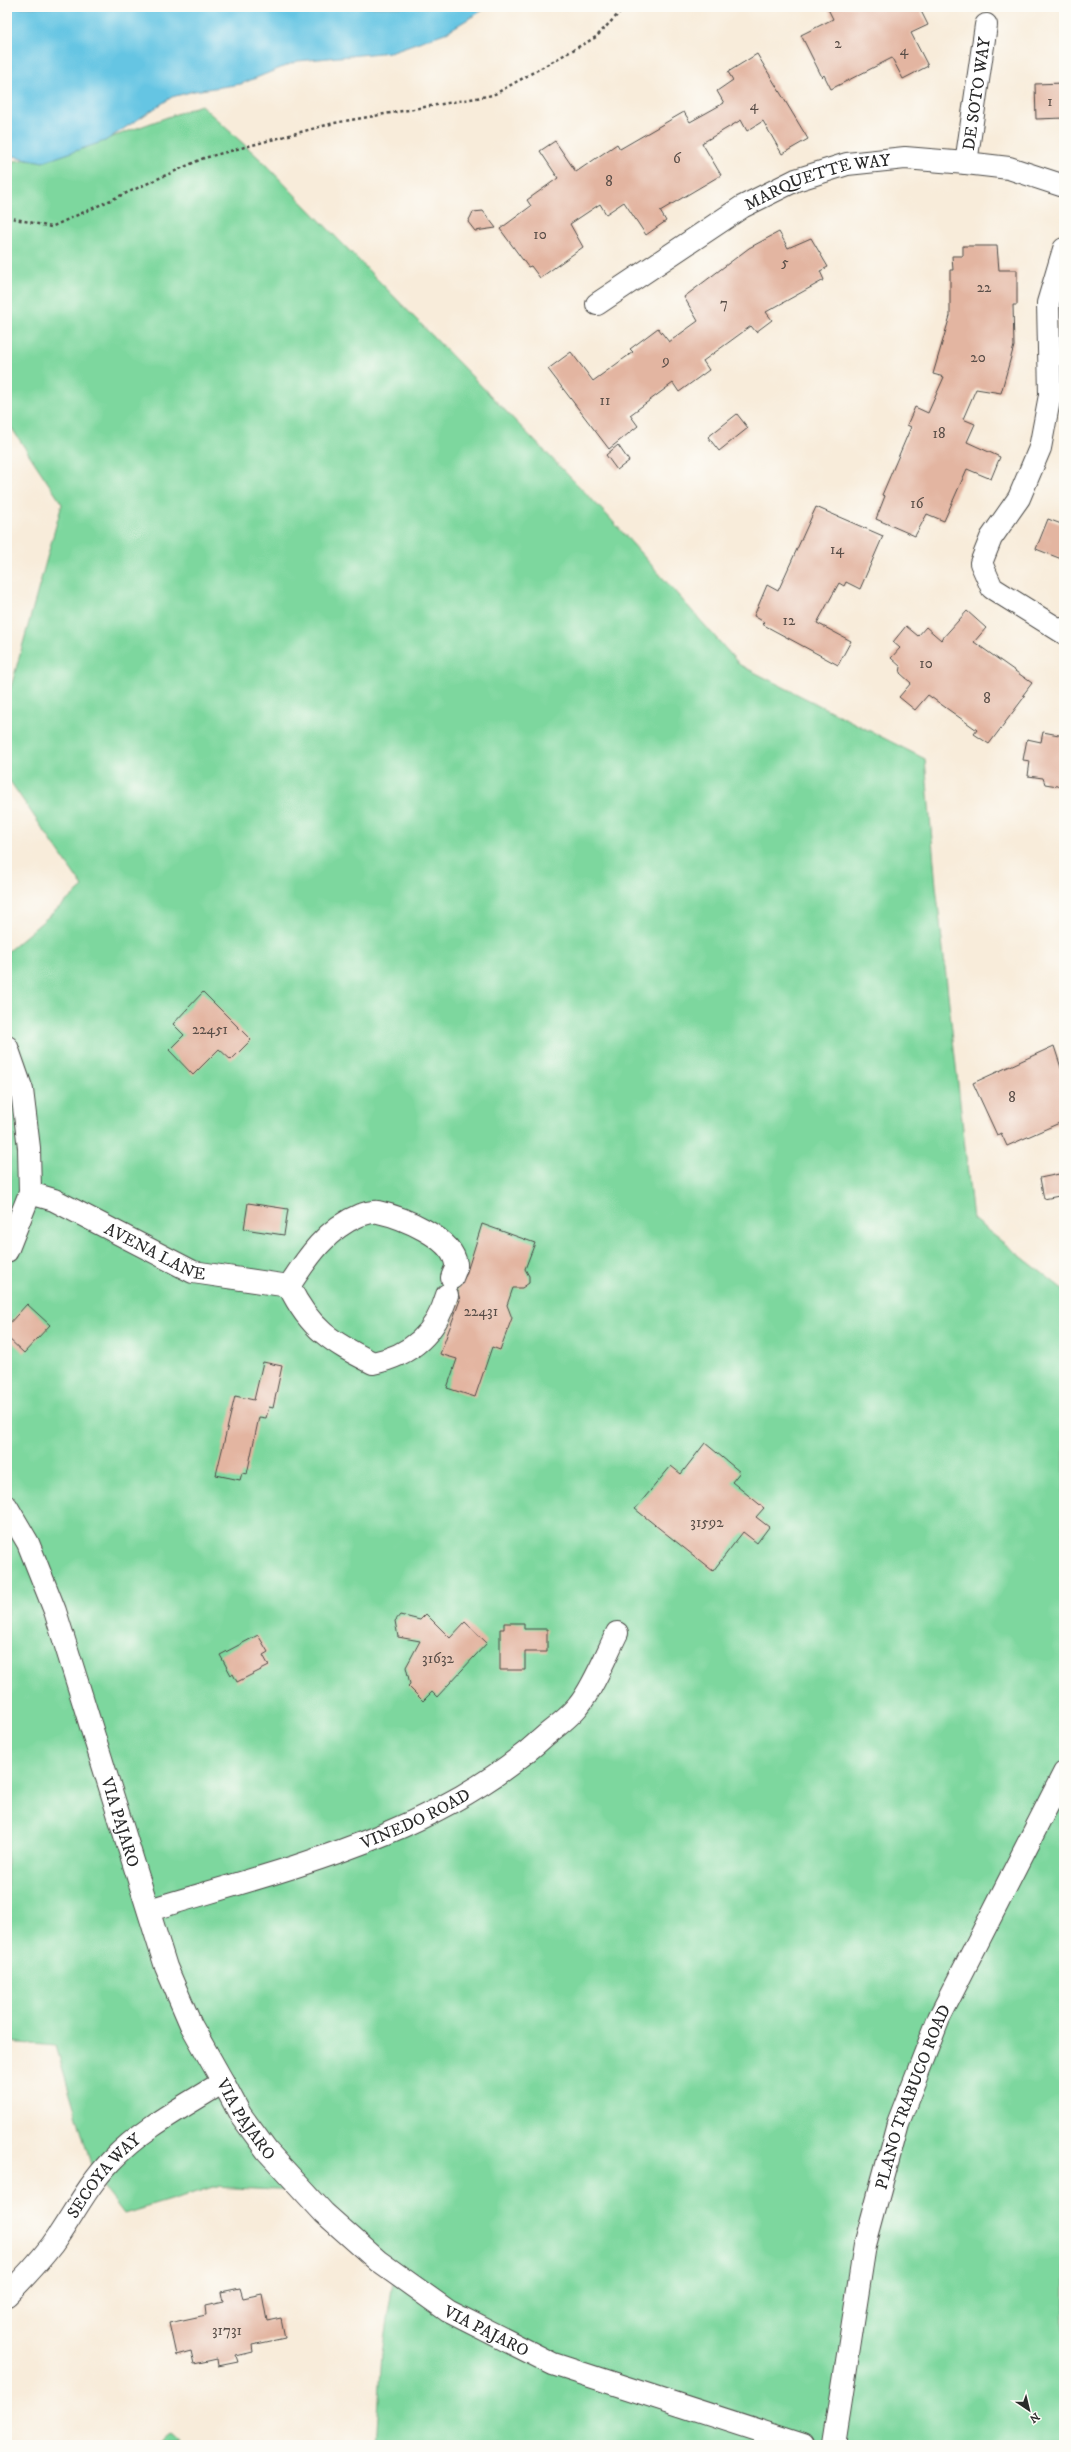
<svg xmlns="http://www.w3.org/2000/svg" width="1071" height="2452" viewBox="0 0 1071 2452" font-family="'IM FELL DW Pica',serif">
  <rect width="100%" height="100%" fill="#fdfcf7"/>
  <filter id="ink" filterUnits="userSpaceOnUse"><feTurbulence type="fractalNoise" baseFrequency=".025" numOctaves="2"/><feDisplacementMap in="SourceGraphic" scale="8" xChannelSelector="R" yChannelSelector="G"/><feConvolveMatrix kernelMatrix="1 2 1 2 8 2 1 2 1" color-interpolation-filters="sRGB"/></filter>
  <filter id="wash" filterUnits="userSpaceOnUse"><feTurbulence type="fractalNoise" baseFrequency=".012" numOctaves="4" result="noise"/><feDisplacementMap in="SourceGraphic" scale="16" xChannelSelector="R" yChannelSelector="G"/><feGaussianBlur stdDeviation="0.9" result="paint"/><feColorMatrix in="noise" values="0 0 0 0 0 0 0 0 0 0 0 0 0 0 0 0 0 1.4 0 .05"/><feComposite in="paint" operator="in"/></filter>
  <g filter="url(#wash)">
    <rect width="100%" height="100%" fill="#f8ecda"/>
    <g fill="#7dd79e" stroke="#548164">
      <path d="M201 105 260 159 607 515 740 665 925 759 936 886 973 1219 1064 1290V2445H376L382 2353 395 2269 296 2191 213 2187 124 2214 94 2175 56 2046 7 2042V952L83 887 7 777V701L62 504 7 421V162L65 154Z"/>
      <path d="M170 2435 181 2445H158Z"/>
    </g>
    <path fill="#65c5e3" stroke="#487887" d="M7 7H488L445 33 390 52 298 61 241 84 194 91 172 97 105 141 43 162 7 155Z"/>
    <g id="blocks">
      <g fill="#e3b5a1">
        <path d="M827 7H919L928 25 911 33 928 66 903 79 892 58 831 89 824 75 822 77 801 35 833 19Z"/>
        <path d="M757 54 808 139 782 154 763 121 747 131 741 120 702 143 721 175 660 211 666 221 646 235 624 202 606 214 600 204 570 224 583 247 540 278 531 266 528 267 500 229 531 206 527 200 558 178 540 151 555 141 576 172 617 144 620 149 684 112 690 122 724 103 717 91 733 80 728 72Z"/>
        <path d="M1064 83V118L1036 119 1035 84Z"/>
        <path d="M483 211 496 228 475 231 468 222 473 212Z"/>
        <path d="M779 232 788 248 811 238 828 267 820 271 824 280 766 312 772 320 756 332 751 326 703 361 709 370 679 392 673 383 630 415 638 426 609 449 548 369 571 352 593 381 633 352 630 349 658 328 669 342 698 321 684 297 749 248Z"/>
        <path d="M963 246H997L999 270H1017V305H1013L1014 346 1001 393 976 389 963 419 975 424 967 442 1000 457 991 479 967 469 944 521 927 514 915 536 876 519 885 496 882 495 911 427 907 425 915 407 928 413 944 377 933 374 950 316V270H953L952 256H963Z"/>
        <path d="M737 414 748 428 719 451 708 437Z"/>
        <path d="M618 445 629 461 617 470 606 455Z"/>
        <path d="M816 507 883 536 860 589 846 582 844 586 839 583 817 623 851 641 838 665 762 624 764 622 754 616 767 585 778 591Z"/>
        <path d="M1048 519 1064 525V560L1036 549Z"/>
        <path d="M967 611 986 628 974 642 1032 683 1023 695 1025 696 989 744 974 734 977 730 928 695 915 710 899 697 911 683 900 673 901 667 891 658 900 648 893 642 906 626 918 636 926 627 941 640Z"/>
        <path d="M1043 732 1064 736V787L1045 784 1043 778 1028 776 1030 761 1023 760 1027 739 1041 742Z"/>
        <path d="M203 992 251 1040 231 1060 219 1049 193 1075 169 1050 184 1035 173 1024Z"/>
        <path d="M1054 1046 1064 1077V1121L1007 1146 1001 1133 997 1135 973 1083Z"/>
        <path d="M1064 1173V1195L1044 1199 1040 1178Z"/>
        <path d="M248 1203 288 1209 284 1235 244 1229Z"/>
        <path d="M482 1224 535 1243 525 1269 529 1276V1283L522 1288H513L507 1305 512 1318 500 1350 492 1347 475 1397 447 1388 457 1359 440 1354 460 1300 457 1289 466 1275Z"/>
        <path d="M27 1304 50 1325 24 1353 7 1337V1326Z"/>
        <path d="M263 1362 282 1366 273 1408 269 1407 266 1418 259 1417 247 1474 242 1473 240 1480 216 1475 235 1396 254 1400Z"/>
        <path d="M705 1443 740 1472 732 1482 764 1508 756 1517 769 1527 757 1543 743 1532 713 1571 635 1509 671 1466 681 1474Z"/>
        <path d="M426 1614 450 1638 465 1622 487 1643 437 1697 432 1692 423 1701 408 1686 410 1684 406 1667 420 1641 398 1637 395 1621 400 1615 420 1620Z"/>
        <path d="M504 1623H524V1629H547V1652H525V1670H500V1629H504Z"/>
        <path d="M258 1635 268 1652 263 1655 269 1666 237 1682 233 1674 231 1675 220 1655Z"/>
        <path d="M240 2288 243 2298 262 2294 267 2321 281 2318 285 2338 252 2345 253 2352 236 2356 238 2362 218 2366 217 2359 194 2364 191 2351 176 2355 169 2323 206 2315 205 2306 223 2302 221 2292Z"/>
      </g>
    </g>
  </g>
  <g filter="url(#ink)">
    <use href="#blocks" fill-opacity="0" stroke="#4a4845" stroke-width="1"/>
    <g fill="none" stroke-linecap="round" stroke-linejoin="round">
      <g stroke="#4a4845" stroke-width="24">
        <g id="minor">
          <path id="s1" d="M966 163 986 25"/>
          <path d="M1064 249 1048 303 1050 395 1040 448 1019 498 991 538 981 563 992 588 1064 633"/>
          <path id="s2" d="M597 304 742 207 796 180 847 164 905 158 966 163 1009 168 1064 186"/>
          <path d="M7 1047 22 1090 29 1148 30 1193 7 1251"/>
          <path id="s3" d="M30 1193 54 1200 193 1272 289 1286"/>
          <path d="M447 1295C436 1333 412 1355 373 1363 332 1342 310 1330 289 1286 307 1258 327 1228 360 1215 364 1214 373 1211 378 1212 401 1217 452 1237 456 1264 457 1268 453 1274 452 1278"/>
          <path id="s4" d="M7 1507 28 1543 55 1611 166 1967 191 2025 223 2082 240 2114 267 2151 324 2213 378 2261 448 2311 553 2364 803 2445"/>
          <path id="s5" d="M149 1910C285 1869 438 1835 546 1735 557 1726 571 1716 579 1705 593 1688 607 1653 617 1633"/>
          <path id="s6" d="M7 2295C23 2279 38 2263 52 2245 72 2217 87 2186 111 2161 142 2128 185 2106 223 2082"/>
          <path id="s7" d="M834 2445 865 2245 898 2123 939 2018 1064 1773"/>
        </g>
      </g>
      <path stroke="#4a4845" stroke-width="2.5" stroke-dasharray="3 3" stroke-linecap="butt" d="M7 217 51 227 204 158 334 123 493 95 596 37 625 7"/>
      <use href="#minor" stroke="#fff" stroke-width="22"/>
    </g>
  </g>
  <g text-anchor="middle" stroke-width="3.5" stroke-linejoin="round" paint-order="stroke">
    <g font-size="15" fill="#594e48">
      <text x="838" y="48">2</text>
      <text x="904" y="55">4</text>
      <text x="1050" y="106">1</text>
      <text x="754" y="110">4</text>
      <text x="677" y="163">6</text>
      <text x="609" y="186">8</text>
      <text x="540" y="239">10</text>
      <text x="785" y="267">5</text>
      <text x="984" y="292">22</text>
      <text x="724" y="308">7</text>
      <text x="978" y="362">20</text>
      <text x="666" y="365">9</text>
      <text x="605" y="405">11</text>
      <text x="939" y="438">18</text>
      <text x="917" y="508">16</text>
      <text x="837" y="554">14</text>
      <text x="789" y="625">12</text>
      <text x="926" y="668">10</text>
      <text x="987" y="703">8</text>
      <text x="210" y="1034">22451</text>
      <text x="1012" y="1102">8</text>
      <text x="481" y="1316">22431</text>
      <text x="707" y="1527">31592</text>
      <text x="438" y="1663">31632</text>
      <text x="227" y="2335">31731</text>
    </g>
    <g font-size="17" fill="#2b2b2b" stroke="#fdfcf7">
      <text dy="6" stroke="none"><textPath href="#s1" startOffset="70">DE SOTO WAY</textPath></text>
      <text dy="6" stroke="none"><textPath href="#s2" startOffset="255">MARQUETTE WAY</textPath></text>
      <text dy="6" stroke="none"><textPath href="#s3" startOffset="139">AVENA LANE</textPath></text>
      <text dy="6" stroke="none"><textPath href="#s5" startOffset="282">VINEDO ROAD</textPath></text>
      <text dy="6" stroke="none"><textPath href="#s4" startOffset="336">VIA PAJARO</textPath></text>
      <text dy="6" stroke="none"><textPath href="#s7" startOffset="358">PLANO TRABUCO ROAD</textPath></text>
      <text dy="6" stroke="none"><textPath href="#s4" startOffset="660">VIA PAJARO</textPath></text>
      <text dy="6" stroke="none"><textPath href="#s6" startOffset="154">SECOYA WAY</textPath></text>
      <text dy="6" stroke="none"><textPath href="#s4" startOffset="984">VIA PAJARO</textPath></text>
    </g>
  </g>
  <rect width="1071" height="2452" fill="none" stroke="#fdfcf7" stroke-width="24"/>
  <g transform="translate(1029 2410) rotate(145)" stroke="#fdfcf7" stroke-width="3" paint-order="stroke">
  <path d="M0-3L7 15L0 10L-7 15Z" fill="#2b2b2b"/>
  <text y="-6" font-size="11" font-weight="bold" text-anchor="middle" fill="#2b2b2b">N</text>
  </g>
</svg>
